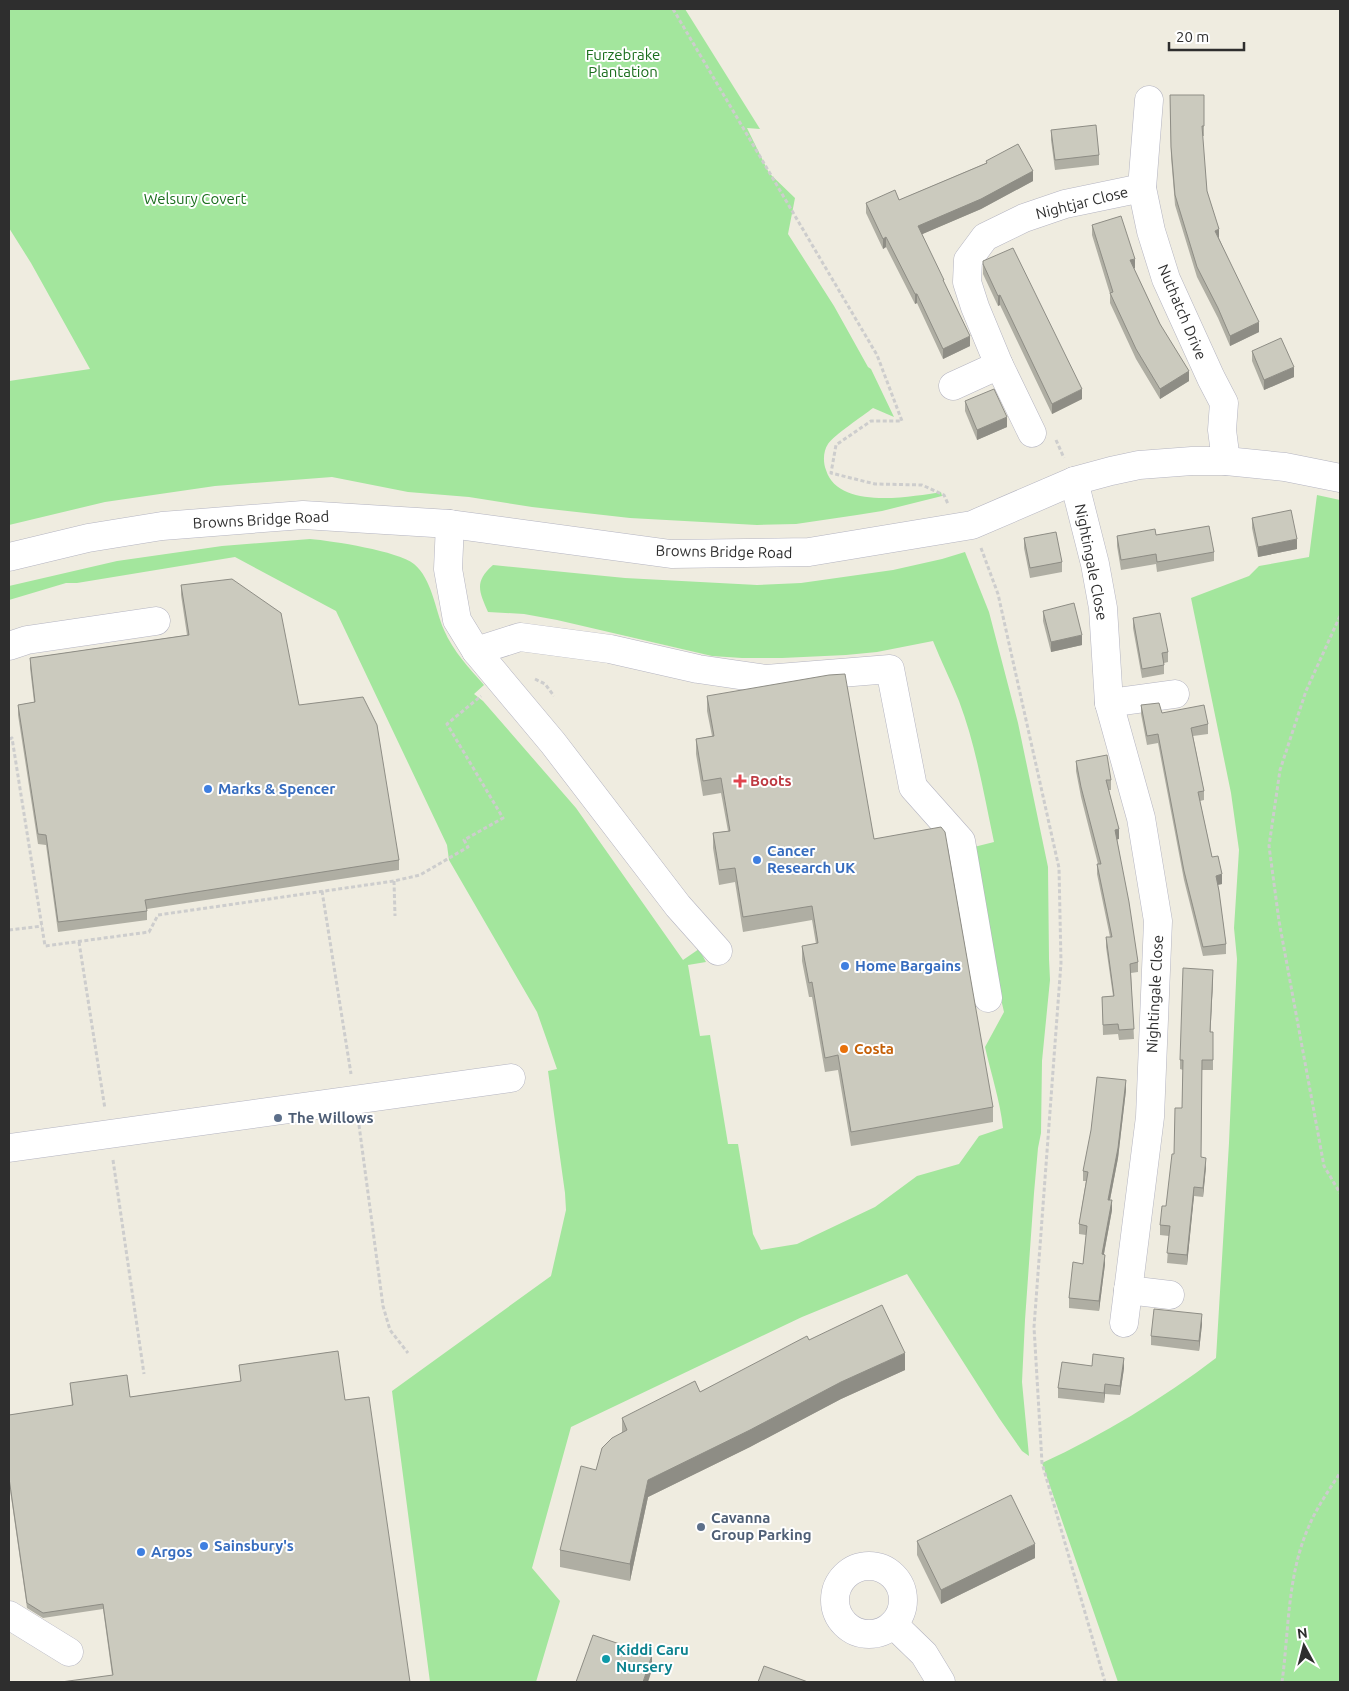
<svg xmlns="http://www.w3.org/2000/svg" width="1349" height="1691" viewBox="0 0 1349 1691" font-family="Ubuntu,sans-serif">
  <rect width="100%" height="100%" fill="#efece0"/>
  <g fill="#a3e69d">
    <path d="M9 9H685L760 129 747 128 769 173 795 198 788 234 834 306 868 367 871 369 894 417 873 408C863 416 834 435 828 444 823 451 823 463 826 470 838 510 910 497 941 492L942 496 882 511 857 515 796 524 757 525 630 518 532 507 469 497 408 492 332 477 215 486 105 502 9 525V381L90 369 31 263 9 228Z"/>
    <path d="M1317 495 1340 500V1682H1118L1042 1463C1103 1435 1162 1399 1216 1358L1229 1143 1237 959 1234 928 1239 850 1231 793 1191 598 1249 576 1259 566 1309 557Z"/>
    <path d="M310 539C333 541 398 551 414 564 432 579 435 609 444 630 453 651 469 668 484 685L474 694 483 701 576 808 683 960 699 949 706 962 688 965 700 1036 710 1035 728 1144H738L753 1234 761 1250 797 1244 875 1207 917 1176 959 1164 979 1136 1003 1128C1000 1100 991 1074 985 1047L1004 1012 989 947 974 847 994 842C984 795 976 746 959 701 951 681 941 661 933 641L877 652 846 655 782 658H742L712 656 557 620 524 614 488 612C479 591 474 582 493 565L625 578 757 585 801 583 893 570 942 559 965 552 989 612 1018 723 1048 867 1049 959 1050 980 1042 1061 1041 1133 1038 1148 1034 1193 1025 1320 1022 1382 1029 1456 1022 1451 999 1418 907 1274 802 1317 571 1427 532 1568 560 1601 536 1682H430L392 1391 551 1276 566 1210 565 1193 548 1071 557 1069 537 1012 449 860 447 845 336 611 235 557 77 583H66L9 600V586L117 561 222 546Z"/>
  </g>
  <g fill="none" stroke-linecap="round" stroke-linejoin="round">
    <g stroke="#b4b4c1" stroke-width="29">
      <g id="minor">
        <path d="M1149 100 1142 188 1151 231 1166 279 1211 378 1224 403 1222 430 1226 461"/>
        <path d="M953 386 999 365"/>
        <path d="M1032 433 999 365 975 307 967 282 968 260 985 237 1024 218 1065 204 1142 188"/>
        <path d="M1074 481 1095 564 1103 608 1109 703 1141 818 1158 921 1150 1117 1124 1323"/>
        <path d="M450 524 448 569 457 620 476 651 553 743 678 906 718 951"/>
        <path d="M9 557 88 538 162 526 303 515 450 524 671 554 809 552 972 525 1074 481 1111 471 1139 465 1192 461H1226L1285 467 1340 478"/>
        <path d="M9 646 27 640 156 621"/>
        <path d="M476 651 520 637 610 649 698 669 766 679 890 669 913 787 961 841 988 998"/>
        <path d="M1109 703 1175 694"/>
        <path d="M9 1148 511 1078"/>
        <path d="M1128 1290 1170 1295"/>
        <circle cx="869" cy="1600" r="34"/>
        <path d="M9 1615 69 1652"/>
        <path d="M893 1624 924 1654 941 1682"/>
      </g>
    </g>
    <g stroke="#cdcdcd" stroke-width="3" stroke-dasharray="4 2.5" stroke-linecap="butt">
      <path d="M673 9 877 355 902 421H871L836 445 831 473 875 484 922 485 944 495 948 504"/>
      <path d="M1056 440 1064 458"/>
      <path d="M981 548 998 594 1059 868 1061 963 1034 1327 1042 1463 1105 1682"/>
      <path d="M1340 616 1306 691 1280 770 1269 846 1279 921 1324 1166 1340 1193"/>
      <path d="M535 679 545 684 554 696"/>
      <path d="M9 739 12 738 45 946 149 932 158 915 394 881 420 875 468 847 464 840 503 818 447 724 481 696"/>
      <path d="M394 881 395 916"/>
      <path d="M322 891 351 1074"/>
      <path d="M9 930 42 926"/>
      <path d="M79 942 105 1109"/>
      <path d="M359 1125 383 1306 390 1330 408 1353"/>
      <path d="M113 1160 144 1374"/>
      <path d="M1282 1682C1289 1631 1287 1575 1309 1526 1317 1507 1329 1490 1340 1473"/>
    </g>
    <use href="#minor" stroke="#fff" stroke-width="28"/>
  </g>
  <g fill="#afaea3">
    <path d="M1170 95H1204V136H1202L1207 191 1219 238 1259 332 1230 346 1218 318 1197 277 1175 205 1171 157Z"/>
    <path d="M1051 130 1099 155V165L1055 170 1051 140Z"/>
    <path d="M986 161 1033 181 981 209 922 234 944 283 970 346 943 359 917 303 915 304 886 247 883 249 866 213V203L899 200 986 163Z"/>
    <path d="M1092 225 1135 268 1134 269 1160 324 1189 381 1160 399 1136 359 1110 303V294L1092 235Z"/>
    <path d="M983 261 1082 399 1052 414 1000 305 998 306 983 274Z"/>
    <path d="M1252 351 1294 377 1264 390 1252 361Z"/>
    <path d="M965 401 1007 427 977 440 965 411Z"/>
    <path d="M1252 518 1297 549 1258 557 1252 528Z"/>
    <path d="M1156 535 1214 552V561L1157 572 1156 564 1121 570 1117 546V536Z"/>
    <path d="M1024 538 1062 562V572L1030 578 1024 548Z"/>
    <path d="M181 585 299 705 399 860V870L147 909V920L58 932 46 845 38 844 18 715V705L34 702 30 668V658L187 635 181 595Z"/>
    <path d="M1043 611 1082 645 1051 652 1043 621Z"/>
    <path d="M1133 618 1168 652V662L1164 663V674L1142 678 1133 628Z"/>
    <path d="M707 696 874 839 993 1107V1122L851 1146 838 1070 825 1072 812 997H809L802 961V946L816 944 812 920 743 932 735 882 719 885 713 848V833L728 831 721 793 703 796 696 754V739L712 736 707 711Z"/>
    <path d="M1141 705 1162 713 1208 724V734L1193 736 1204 791V800L1200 801 1212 857 1222 884 1218 885 1226 944V954L1203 956 1184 880 1158 743 1147 745 1141 714Z"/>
    <path d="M1076 761 1111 780V790H1109L1119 839H1117L1138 962V972L1131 973 1134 1039 1119 1040 1118 1034 1103 1035 1102 997 1113 996 1106 947V937H1110L1097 874V864H1098L1081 797 1076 771Z"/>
    <path d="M1213 980 1210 1032H1213V1070H1202L1201 1157 1206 1167 1203 1197 1194 1196 1187 1265 1167 1263 1169 1236 1160 1235V1225L1166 1206 1182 1108 1183 1070 1180 1069V1060Z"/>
    <path d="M1126 1090 1118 1158 1110 1200 1112 1210 1104 1254 1105 1264 1099 1311 1069 1308V1298L1083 1264 1086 1235 1079 1234V1224L1086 1181H1083V1171Z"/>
    <path d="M1202 1324 1199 1351 1151 1345V1336Z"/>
    <path d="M809 1340 905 1370 841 1399 750 1447 648 1497 630 1581 560 1567V1550L596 1470 622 1432V1418L700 1392Z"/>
    <path d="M338 1351 112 1675 103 1609 43 1618 27 1608 9 1483V1415L72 1406 70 1383 130 1397 241 1381 239 1365Z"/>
    <path d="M1092 1366 1124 1368 1120 1395 1105 1394 1104 1403 1058 1398V1388Z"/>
    <path d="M917 1541 1035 1558 941 1604 917 1555Z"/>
  </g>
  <g fill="#8e8d85">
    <path d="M1033 171V181L981 209 918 236V226Z"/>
    <path d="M1219 229V239L1215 231Z"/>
    <path d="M886 237V247L883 249V239Z"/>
    <path d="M1135 259V268L1130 270V260Z"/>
    <path d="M915 294H917V303L915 304Z"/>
    <path d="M1000 295V305L998 306V296Z"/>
    <path d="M1259 322V332L1230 346V336Z"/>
    <path d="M970 336V346L943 359V349Z"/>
    <path d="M1294 367V377L1264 390V380Z"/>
    <path d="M1189 371V381L1160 399V389Z"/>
    <path d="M1082 389V399L1052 414V404Z"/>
    <path d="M1007 417V427L977 440V430Z"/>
    <path d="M1297 539V549L1258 557V547Z"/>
    <path d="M1082 635V645L1051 652V642Z"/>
    <path d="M1119 829V839L1115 840V830Z"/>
    <path d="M1222 874V884L1216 885V876Z"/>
    <path d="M1213 970V980L1210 1042V1032Z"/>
    <path d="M1126 1080V1090L1118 1158 1108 1210V1200Z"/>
    <path d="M1206 1158V1167L1203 1197V1188Z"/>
    <path d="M1194 1187V1196L1187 1265V1255Z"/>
    <path d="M1112 1200V1210L1102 1264V1254Z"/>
    <path d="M1105 1255V1264L1099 1311V1301Z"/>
    <path d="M1202 1314V1324L1199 1351V1341Z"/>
    <path d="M905 1353V1370L841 1399 750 1447 648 1497 630 1581V1564L648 1480 841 1382Z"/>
    <path d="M1124 1358V1368L1120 1395V1386Z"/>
    <path d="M1105 1384V1394L1104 1403V1393Z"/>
    <path d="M1035 1544V1558L941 1604V1590Z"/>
    <path d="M652 1655V1670L648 1682H643Z"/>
  </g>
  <g fill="#cbcabe" stroke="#8e8d85">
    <path d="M1170 95H1204V126H1202L1207 191 1219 229 1215 231 1259 322 1230 336 1218 308 1197 267 1175 195 1171 147Z"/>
    <path d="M1096 125 1099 155 1055 160 1051 130Z"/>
    <path d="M1018 144 1033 171 981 199 918 226 944 280H943L970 336 943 349 917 294H915L886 237 883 239 866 203 895 190 899 200 987 163 986 161Z"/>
    <path d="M1121 216 1135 259 1130 260 1160 324 1189 371 1160 389 1136 349 1110 293 1113 292 1092 225Z"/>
    <path d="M1013 248 1082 389 1052 404 1000 295 998 296 983 264V261Z"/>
    <path d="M1281 338 1294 367 1264 380 1252 351Z"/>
    <path d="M994 389 1007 417 977 430 965 401Z"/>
    <path d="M1291 510 1297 539 1258 547 1252 518Z"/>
    <path d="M1209 526 1214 552 1157 562 1156 554 1121 560 1117 536 1155 529 1156 535Z"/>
    <path d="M1056 532 1062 562 1030 568 1024 538Z"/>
    <path d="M232 579 281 613 299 705 363 697 377 725 399 860 145 900 147 911 58 922 46 835 38 834 18 705 35 702 30 658 189 635 181 585Z"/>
    <path d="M1074 603 1082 635 1051 642 1043 611Z"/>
    <path d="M1160 613 1168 652 1162 653 1164 665 1142 669 1133 618Z"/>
    <path d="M845 674 874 839 941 827 945 832 993 1107 851 1132 838 1055 825 1058 812 982 809 983 802 946 818 943 812 906 743 917 735 868 719 870 713 833 730 831 721 778 703 781 696 739 714 736 707 696 829 675Z"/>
    <path d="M1159 703 1162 713 1204 705 1208 724 1191 728 1204 791 1198 792 1212 857 1218 856 1222 874 1216 876 1219 891 1226 944 1203 947 1184 871 1158 734 1147 736 1141 705Z"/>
    <path d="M1107 755 1111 780H1106L1119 829 1115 830 1129 902 1138 962 1130 964 1134 1029 1119 1030 1118 1024 1103 1025 1102 997 1114 996 1106 937H1112L1097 864H1101L1081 787 1076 761Z"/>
    <path d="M1183 968 1213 970 1210 1032H1213V1060H1202L1201 1157 1206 1158 1203 1188 1194 1187 1187 1255 1167 1253 1170 1226 1160 1225 1162 1206H1166L1172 1154H1174L1175 1108H1182L1183 1060H1180Z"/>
    <path d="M1097 1077 1126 1080 1118 1148 1108 1200H1112L1102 1254 1105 1255 1099 1301 1069 1298 1073 1262 1083 1264 1087 1226 1079 1224 1088 1172 1083 1171 1091 1130Z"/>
    <path d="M882 1305 905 1353 841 1382 750 1430 648 1480 630 1564 560 1550 581 1466 596 1470 602 1448 612 1438 627 1430 622 1418 695 1381 700 1392 807 1336 809 1340Z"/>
    <path d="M1154 1309 1202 1314 1199 1341 1151 1336Z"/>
    <path d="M338 1351 345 1400 369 1397 410 1682H61L113 1675 103 1604 43 1613 27 1603 9 1478V1415L73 1405 70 1383 127 1375 130 1397 241 1381 239 1365Z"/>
    <path d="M1093 1354 1124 1358 1120 1386 1105 1384 1104 1393 1058 1388 1062 1362 1092 1366Z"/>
    <path d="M1011 1495 1035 1544 941 1590 917 1541Z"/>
    <path d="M593 1635 652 1655 643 1682H576Z"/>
    <path d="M764 1666 808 1682H758Z"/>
  </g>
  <path fill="#e0444e" stroke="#fff" stroke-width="2" d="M737.5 773.5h5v5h5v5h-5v5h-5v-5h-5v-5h5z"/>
  <g fill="#3f7fe0" stroke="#fff" stroke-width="2">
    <circle cx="208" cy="789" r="5"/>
    <circle cx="757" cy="860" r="5"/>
    <circle cx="845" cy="966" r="5"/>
    <circle cx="204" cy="1546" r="5"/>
    <circle cx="141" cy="1552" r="5"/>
  </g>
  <circle fill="#e8710a" stroke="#fff" stroke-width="2" cx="844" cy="1049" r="5"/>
  <g fill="#5c6f8a" stroke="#fff" stroke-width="2">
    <circle cx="278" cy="1118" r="5"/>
    <circle cx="701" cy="1527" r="5"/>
  </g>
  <circle fill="#0f9aa8" stroke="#fff" stroke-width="2" cx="606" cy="1659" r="5"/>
  <g text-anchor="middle" stroke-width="4" stroke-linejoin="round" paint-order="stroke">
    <g font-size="15" fill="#1a6e1d" stroke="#fff">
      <text x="623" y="60">Furzebrake<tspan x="623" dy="17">Plantation</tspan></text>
      <text x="195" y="204">Welsury Covert</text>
    </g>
    <g font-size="15" fill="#2e2e2e" stroke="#fff">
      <text transform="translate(1082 203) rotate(-14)" y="5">Nightjar Close</text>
      <text transform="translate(1182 312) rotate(67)" y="5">Nuthatch Drive</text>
      <text transform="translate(261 520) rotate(-3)" y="5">Browns Bridge Road</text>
      <text transform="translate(724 552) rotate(1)" y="5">Browns Bridge Road</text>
      <text transform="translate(1091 562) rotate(79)" y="5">Nightingale Close</text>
      <text transform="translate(1155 994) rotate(-87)" y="5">Nightingale Close</text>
    </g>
    <g font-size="15" font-weight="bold" fill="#be3a42" stroke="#fff" text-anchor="start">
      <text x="750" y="786">Boots</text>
    </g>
    <g font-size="15" font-weight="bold" fill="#366cbe" stroke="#fff" text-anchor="start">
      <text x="218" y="794">Marks &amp; Spencer</text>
      <text x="767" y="856">Cancer<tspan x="767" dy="17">Research UK</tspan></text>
      <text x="855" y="971">Home Bargains</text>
      <text x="214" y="1551">Sainsbury's</text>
      <text x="151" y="1557">Argos</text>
    </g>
    <g font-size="15" font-weight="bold" fill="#c56008" stroke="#fff" text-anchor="start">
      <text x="854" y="1054">Costa</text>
    </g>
    <g font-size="15" font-weight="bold" fill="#4e5e75" stroke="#fff" text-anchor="start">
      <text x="288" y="1123">The Willows</text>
      <text x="711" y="1523">Cavanna<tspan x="711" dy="17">Group Parking</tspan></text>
    </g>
    <g font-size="15" font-weight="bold" fill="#0d838f" stroke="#fff" text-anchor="start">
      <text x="616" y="1655">Kiddi Caru<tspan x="616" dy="17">Nursery</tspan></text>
    </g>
  </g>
  <rect width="1349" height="1691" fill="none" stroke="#2e2e2e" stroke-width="20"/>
  <g transform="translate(1304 1646) rotate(353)" stroke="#ffffff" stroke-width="4" paint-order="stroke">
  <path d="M0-4L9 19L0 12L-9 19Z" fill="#2e2e2e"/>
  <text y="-8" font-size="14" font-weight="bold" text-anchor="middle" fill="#2e2e2e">N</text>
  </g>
  <path d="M1169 42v8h75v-8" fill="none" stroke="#2e2e2e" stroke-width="2.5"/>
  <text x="1176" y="42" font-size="15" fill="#2e2e2e" stroke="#ffffff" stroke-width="4" paint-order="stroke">20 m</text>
</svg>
